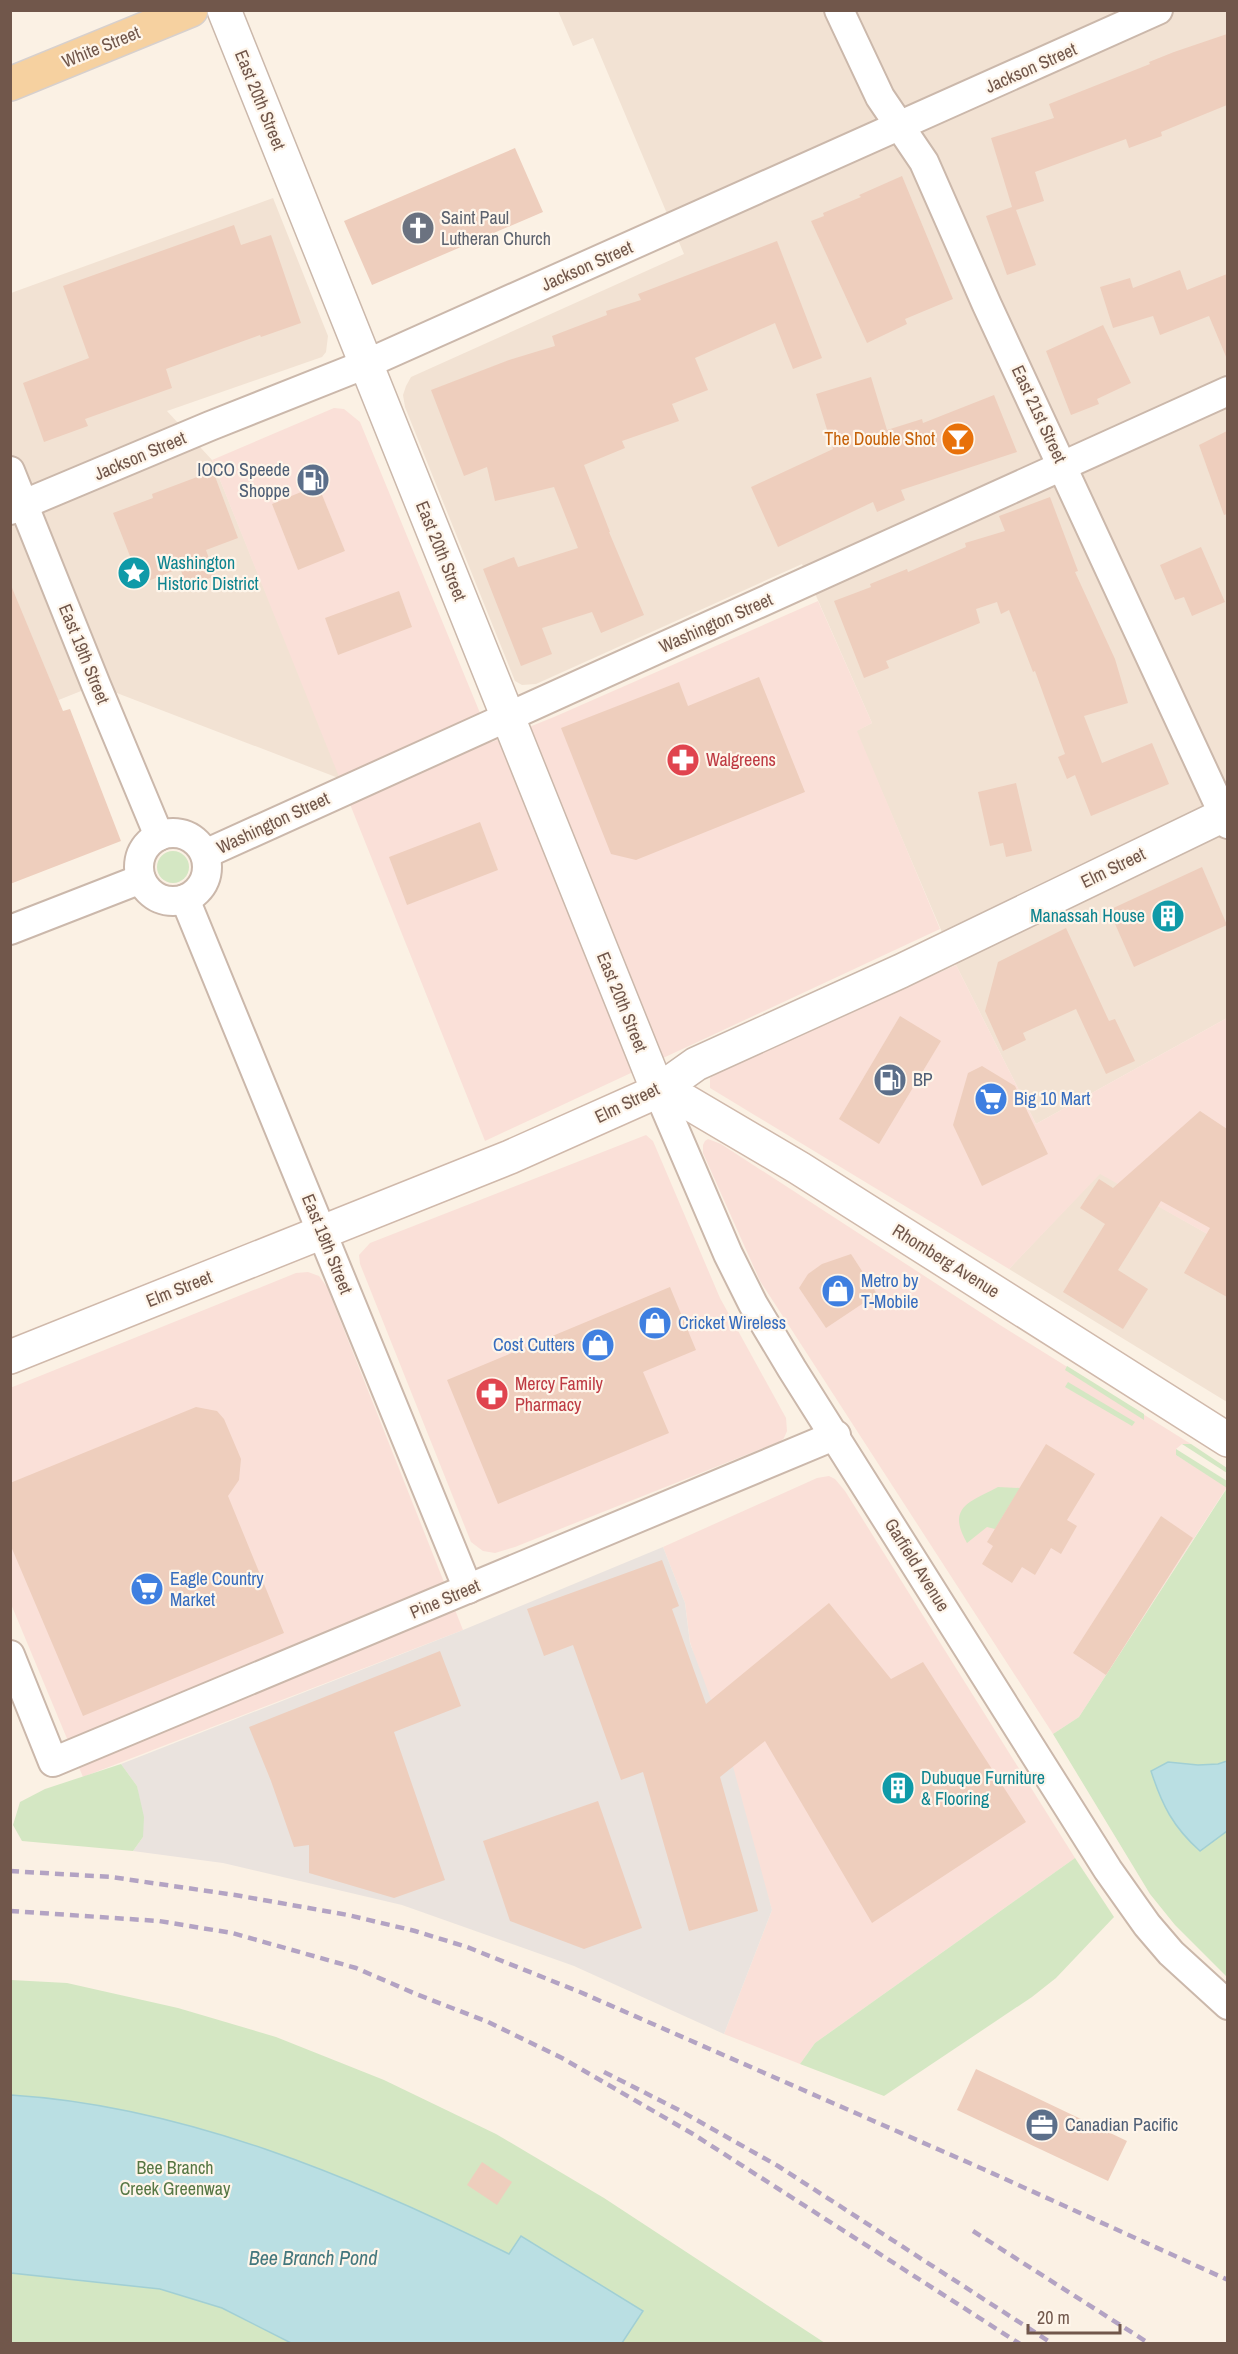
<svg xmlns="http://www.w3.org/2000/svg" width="1238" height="2354" viewBox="0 0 1238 2354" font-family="'Archivo Narrow',sans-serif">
  <rect width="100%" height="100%" fill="#fbf1e4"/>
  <g fill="#f2e2d3">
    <path d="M558 11H1227V1018L1036 1124 956 965 856 731 872 723 802 564 536 684 522 685 515 681 405 407 403 395 406 386 411 377 684 254 593 38 573 46Z"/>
    <path d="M273 198 328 336 326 352 322 357 167 411 212 460 341 779 96 685 11 719V293Z"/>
    <path d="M1100 1173 1220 1241 1227 1230V1402L1009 1269Z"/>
  </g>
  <g fill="#fae0d8">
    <path d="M334 408 344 409 360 422 492 742 554 717 818 601 872 723 857 731 940 929 485 1141 212 460Z"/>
    <path d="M956 965 1036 1124 1227 1018V1230L1220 1241 1100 1174 1009 1269 710 1088V1078L715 1074Z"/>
    <path d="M646 1135 653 1141 720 1298 786 1418 787 1431 784 1438 781 1441 515 1547 495 1553 483 1551 471 1542 360 1264 359 1255 370 1243Z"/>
    <path d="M708 1139 721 1144 1000 1325 1191 1444H1182L1176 1449V1455L1227 1487 1079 1717 1053 1734 760 1281 703 1153V1145L705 1141Z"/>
    <path d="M308 1272 319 1276 327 1287 463 1630 83 1777 11 1604 10 1388 296 1273Z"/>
    <path d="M829 1476 835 1479 845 1491 1075 1858 815 2043 800 2064 724 2034 772 1910 690 1642 685 1603 663 1547 817 1478Z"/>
  </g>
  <path fill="#eae3de" d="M663 1547 685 1603 690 1643 725 1737 772 1910 724 2034 574 1966 402 1905 223 1863 133 1851 143 1837 137 1786 121 1764 463 1630Z"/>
  <g fill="#d4e7c3">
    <circle cx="173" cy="867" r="16"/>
    <path d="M1067 1366 1144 1414V1420L1065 1370Z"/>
    <path d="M1068 1382 1135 1422 1132 1426 1065 1387Z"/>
    <path d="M1182 1444H1191L1227 1468V1473Z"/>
    <path d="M1176 1449 1227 1481V1977L1175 1925 1150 1894 1053 1734 1079 1717 1227 1488 1176 1455Z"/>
    <path d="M998 1487 1020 1488 995 1529 987 1527 967 1543C946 1507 970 1502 998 1487Z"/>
    <path d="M121 1764 137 1786 144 1817 143 1837 133 1851 22 1841 13 1825 20 1802 45 1789Z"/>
    <path d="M1075 1858 1114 1917 1056 1978 1032 1997 884 2096 800 2064 815 2043Z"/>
    <path d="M11 1980 67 1983 178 2008 276 2037 384 2080 496 2134 604 2198 825 2343 11 2344Z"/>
  </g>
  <g fill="#badfe3" stroke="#a1cfd4" stroke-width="1.5">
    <path d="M1227 1761V1831L1200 1851C1173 1827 1162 1805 1151 1771L1168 1762 1198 1765 1218 1764Z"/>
    <path d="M11 2095C184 2106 355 2177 509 2254L521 2236 643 2311 622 2343H291L222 2308 160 2289 11 2273Z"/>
  </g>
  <g fill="#eecebd">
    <path d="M1227 34V105L1161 132 1162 136 1129 148 1126 139 1035 172 1044 201 1016 210 1036 265 1007 275 986 216 1012 207 991 138 1054 118 1049 104 1150 64 1149 62 1174 52Z"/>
    <path d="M515 148 543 212 372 285 344 221Z"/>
    <path d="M902 176 953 299 905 319 907 324 867 343 811 221 824 216 823 213 861 197 859 195Z"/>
    <path d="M234 225 241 245 271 235 301 323 261 337 260 335 166 369 172 388 85 419 88 426 44 442 23 383 89 358 63 286Z"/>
    <path d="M777 241 822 358 793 369 775 323 695 358 708 390 672 404 679 421 622 441 625 448 584 465 610 532H609L644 615 601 633 592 612 542 628 552 654 521 666 483 569 514 557 518 567 578 548 554 487 495 501 487 467 464 476 431 390 509 360 555 346 552 336 607 315 606 311 641 300 638 294Z"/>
    <path d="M1180 270 1187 290 1227 274V359L1209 316 1160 335 1153 316 1113 328 1100 287 1130 278 1133 288Z"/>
    <path d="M1103 325 1131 383 1097 399 1099 404 1071 415 1046 351Z"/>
    <path d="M871 377 887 430 922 419 923 423 994 395 1017 452 901 490 905 500 877 512 873 502 778 547 751 487 833 449 816 394Z"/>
    <path d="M1227 431V514L1224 515 1199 445Z"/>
    <path d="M213 471 238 538 206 550 215 576 187 587 180 568 141 584 113 513 153 498 152 494Z"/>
    <path d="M318 485 345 551 298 570 272 504Z"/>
    <path d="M1050 497 1078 571 1075 572 1115 659 1128 703 1084 716 1102 763 1152 743 1169 784 1091 816 1075 775 1067 779 1058 757 1065 754 1035 671 1033 672 1009 610 1001 614 997 602 976 609 980 623 886 661 889 668 864 678 834 601 871 587 870 584 907 569 908 572 966 547 965 543 1005 531 999 516Z"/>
    <path d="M1201 547 1225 602 1192 616 1184 597 1175 600 1160 565Z"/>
    <path d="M10 583 63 711 70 709 121 841 10 884Z"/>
    <path d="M399 591 412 627 338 655 325 618Z"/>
    <path d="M759 677 805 792 636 860 611 854 561 728 679 682 688 706Z"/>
    <path d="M1016 783 1032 851 1006 857 1003 843 990 846 978 792Z"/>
    <path d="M480 822 498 870 407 905 389 857Z"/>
    <path d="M1202 867 1227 925 1134 967 1109 910Z"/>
    <path d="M1066 928 1109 1021 1115 1019 1135 1061 1106 1074 1076 1009 1023 1033 1026 1040 1003 1051 985 1011 998 962Z"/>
    <path d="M900 1016 941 1041 879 1144 839 1119Z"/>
    <path d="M982 1066 1015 1086 1048 1154 982 1186 953 1125 968 1073Z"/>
    <path d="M1200 1111 1227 1129V1297L1184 1273 1210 1228 1161 1201 1118 1270 1148 1289 1123 1329 1063 1292 1105 1224 1080 1208 1099 1179 1113 1188Z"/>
    <path d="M851 1254 877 1294 826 1328 799 1288 808 1274 822 1264Z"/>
    <path d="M670 1287 696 1350 643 1372 669 1433 498 1504 447 1380Z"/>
    <path d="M196 1407 217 1411 224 1419 241 1459 239 1480 228 1496 284 1633 83 1716 10 1544V1483Z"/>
    <path d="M1046 1444 1095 1474 1067 1520 1077 1526 1061 1554 1051 1548 1035 1575 1022 1567 1012 1583 982 1564 993 1546 987 1542Z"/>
    <path d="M1161 1516 1193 1538 1106 1675 1073 1653Z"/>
    <path d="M662 1560 679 1606 672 1609 706 1704 829 1603 891 1679 923 1662 1026 1822 872 1923 765 1741 720 1777 758 1911 689 1931 643 1772 621 1780 573 1645 544 1656 527 1609Z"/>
    <path d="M440 1651 461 1706 394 1732 445 1880 394 1898 309 1873V1845L294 1847 271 1781 249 1727Z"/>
    <path d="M598 1801 642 1928 584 1949 510 1921 483 1841Z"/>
    <path d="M976 2069 1127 2141 1108 2181 957 2110Z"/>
    <path d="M482 2162 512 2182 497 2205 467 2185Z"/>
  </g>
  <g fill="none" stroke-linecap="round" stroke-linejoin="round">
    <g stroke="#cbb8ab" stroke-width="32">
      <g id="minor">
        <path d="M839 10 880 97 924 162 987 305 1228 824"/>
        <path d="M10 471 96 685 159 836"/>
        <path d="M10 510 210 426 366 364 1158 10"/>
        <circle cx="173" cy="867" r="34"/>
        <path d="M205 854 1228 391"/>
        <path d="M185 899 468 1589"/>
        <path d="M10 930 141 879"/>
        <path d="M658 1091 728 1254 753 1304 792 1369 1108 1870 1147 1925 1171 1953 1228 2005"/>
        <path d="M10 1655 53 1762 836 1435"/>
      </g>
    </g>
    <g stroke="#cbb8ab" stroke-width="36">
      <path id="tertiary" d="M224 10 658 1091 696 1064 901 971 1228 813"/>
    </g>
    <g stroke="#d0b9ab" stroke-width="36">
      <path id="secondary" d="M10 1357 510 1157 658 1091 687 1102 799 1168 1228 1440"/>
    </g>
    <g stroke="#d7d0cd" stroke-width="36">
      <path id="primary" d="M10 84 191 10"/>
    </g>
    <use href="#minor" stroke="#fff" stroke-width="28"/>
    <use href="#tertiary" stroke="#fff" stroke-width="33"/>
    <use href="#secondary" stroke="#fff" stroke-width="33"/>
    <use href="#primary" stroke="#f6d1a0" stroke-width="33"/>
    <g stroke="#b3a3c3" stroke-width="4.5" stroke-dasharray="9 6" stroke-linecap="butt">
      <path d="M10 1871 111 1877 235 1895 348 1915 415 1931 467 1947 580 1992 983 2169 1228 2280"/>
      <path d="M10 1911 159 1921 232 1933 356 1968 416 1994 488 2022 562 2058 693 2134 1020 2344"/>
      <path d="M604 2072 679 2110 778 2166 1053 2344"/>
      <path d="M973 2231 1150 2344"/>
    </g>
  </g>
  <defs>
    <g id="church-disc" transform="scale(1.725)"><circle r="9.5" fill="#6b7280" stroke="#fef5ea"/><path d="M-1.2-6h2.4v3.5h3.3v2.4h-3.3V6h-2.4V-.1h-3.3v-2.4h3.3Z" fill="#fff"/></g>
    <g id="bar-disc" transform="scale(1.725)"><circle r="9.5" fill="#e8710a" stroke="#fef5ea"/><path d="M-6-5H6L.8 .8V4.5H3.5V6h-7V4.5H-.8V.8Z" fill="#fff"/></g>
    <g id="fuel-disc" transform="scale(1.725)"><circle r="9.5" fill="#5c6f8a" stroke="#fef5ea"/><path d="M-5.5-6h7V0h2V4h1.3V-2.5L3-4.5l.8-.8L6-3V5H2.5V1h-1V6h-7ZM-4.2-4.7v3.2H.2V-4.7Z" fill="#fff"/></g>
    <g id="sight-disc" transform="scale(1.725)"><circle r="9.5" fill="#0f9aa8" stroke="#fef5ea"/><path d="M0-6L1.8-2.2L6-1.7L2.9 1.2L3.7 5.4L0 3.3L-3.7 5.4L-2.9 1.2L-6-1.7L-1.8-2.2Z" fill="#fff"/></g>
    <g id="pharmacy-disc" transform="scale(1.725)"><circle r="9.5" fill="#e0444e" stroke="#fef5ea"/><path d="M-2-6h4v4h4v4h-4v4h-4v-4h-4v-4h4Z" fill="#fff"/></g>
    <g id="building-disc" transform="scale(1.725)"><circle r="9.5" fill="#0f9aa8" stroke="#fef5ea"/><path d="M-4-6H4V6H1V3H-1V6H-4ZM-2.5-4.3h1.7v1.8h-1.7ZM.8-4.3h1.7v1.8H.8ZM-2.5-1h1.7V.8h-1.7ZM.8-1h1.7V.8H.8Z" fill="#fff"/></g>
    <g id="supermarket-disc" transform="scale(1.725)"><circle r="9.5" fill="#3f7fe0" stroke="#fef5ea"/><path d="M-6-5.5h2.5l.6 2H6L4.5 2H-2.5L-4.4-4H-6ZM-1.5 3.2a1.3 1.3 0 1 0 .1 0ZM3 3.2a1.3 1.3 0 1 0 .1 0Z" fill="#fff"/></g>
    <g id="shop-disc" transform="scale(1.725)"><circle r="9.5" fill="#3f7fe0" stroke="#fef5ea"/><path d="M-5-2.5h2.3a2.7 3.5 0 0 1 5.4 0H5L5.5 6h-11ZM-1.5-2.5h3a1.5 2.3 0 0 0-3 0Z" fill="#fff"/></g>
    <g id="office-disc" transform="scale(1.725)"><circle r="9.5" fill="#5c6f8a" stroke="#fef5ea"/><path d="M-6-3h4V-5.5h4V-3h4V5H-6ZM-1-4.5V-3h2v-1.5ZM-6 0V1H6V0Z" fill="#fff"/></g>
  </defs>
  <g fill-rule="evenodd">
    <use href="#church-disc" x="418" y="228"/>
    <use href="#bar-disc" x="958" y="439"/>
    <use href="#fuel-disc" x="313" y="480"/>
    <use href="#sight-disc" x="134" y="573"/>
    <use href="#pharmacy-disc" x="683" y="760"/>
    <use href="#building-disc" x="1168" y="916"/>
    <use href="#fuel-disc" x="890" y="1080"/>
    <use href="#supermarket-disc" x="991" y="1099"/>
    <use href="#shop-disc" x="838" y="1291"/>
    <use href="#shop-disc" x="655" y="1323"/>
    <use href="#shop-disc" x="598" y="1345"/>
    <use href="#pharmacy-disc" x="492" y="1394"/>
    <use href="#supermarket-disc" x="147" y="1589"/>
    <use href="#building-disc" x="898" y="1788"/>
    <use href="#office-disc" x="1042" y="2125"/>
  </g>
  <g text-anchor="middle" stroke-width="4.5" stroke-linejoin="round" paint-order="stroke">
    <g font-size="18" fill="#71574b" stroke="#fef5ea">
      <text transform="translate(101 47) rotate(-22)" y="6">White Street</text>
      <text transform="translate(1031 68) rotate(-24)" y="6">Jackson Street</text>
      <text transform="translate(260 100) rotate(68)" y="6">East 20th Street</text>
      <text transform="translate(587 266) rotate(-24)" y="6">Jackson Street</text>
      <text transform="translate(1039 414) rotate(65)" y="6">East 21st Street</text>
      <text transform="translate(140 456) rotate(-23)" y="6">Jackson Street</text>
      <text transform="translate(441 551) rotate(68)" y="6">East 20th Street</text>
      <text transform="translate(716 623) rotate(-24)" y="6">Washington Street</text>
      <text transform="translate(84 654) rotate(68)" y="6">East 19th Street</text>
      <text transform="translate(273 823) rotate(-25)" y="6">Washington Street</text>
      <text transform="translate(1113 868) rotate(-26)" y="6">Elm Street</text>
      <text transform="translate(622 1002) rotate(68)" y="6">East 20th Street</text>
      <text transform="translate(627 1103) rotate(-26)" y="6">Elm Street</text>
      <text transform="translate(327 1244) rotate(68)" y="6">East 19th Street</text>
      <text transform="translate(946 1261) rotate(32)" y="6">Rhomberg Avenue</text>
      <text transform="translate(179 1289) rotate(-22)" y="6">Elm Street</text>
      <text transform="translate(917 1565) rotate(58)" y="6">Garfield Avenue</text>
      <text transform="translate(445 1599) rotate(-23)" y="6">Pine Street</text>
    </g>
    <g font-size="18" fill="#5b616d" stroke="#fef5ea" text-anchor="start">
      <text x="441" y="224">Saint Paul<tspan x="441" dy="21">Lutheran Church</tspan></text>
    </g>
    <g font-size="18" fill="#c56008" stroke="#fef5ea" text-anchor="end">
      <text x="935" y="445">The Double Shot</text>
    </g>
    <g font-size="18" fill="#4e5e75" stroke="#fef5ea" text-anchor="start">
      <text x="290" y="476" text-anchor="end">IOCO Speede<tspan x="290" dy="21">Shoppe</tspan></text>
      <text x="913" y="1086">BP</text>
      <text x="1065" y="2131">Canadian Pacific</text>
    </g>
    <g font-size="18" fill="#0d838f" stroke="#fef5ea" text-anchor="start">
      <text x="157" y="569">Washington<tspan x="157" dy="21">Historic District</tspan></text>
      <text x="1145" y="922" text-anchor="end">Manassah House</text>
      <text x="921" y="1784">Dubuque Furniture<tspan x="921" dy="21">&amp; Flooring</tspan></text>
    </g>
    <g font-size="18" fill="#be3a42" stroke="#fef5ea" text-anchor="start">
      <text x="706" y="766">Walgreens</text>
      <text x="515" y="1390">Mercy Family<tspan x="515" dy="21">Pharmacy</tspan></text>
    </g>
    <g font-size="18" fill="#366cbe" stroke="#fef5ea" text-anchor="start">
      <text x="1014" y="1105">Big 10 Mart</text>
      <text x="861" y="1287">Metro by<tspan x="861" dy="21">T-Mobile</tspan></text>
      <text x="678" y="1329">Cricket Wireless</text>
      <text x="575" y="1351" text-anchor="end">Cost Cutters</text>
      <text x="170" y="1585">Eagle Country<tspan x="170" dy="21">Market</tspan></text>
    </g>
    <g font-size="18" fill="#567744" stroke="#fef5ea">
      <text x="175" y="2174">Bee Branch<tspan x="175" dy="21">Creek Greenway</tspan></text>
    </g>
    <g font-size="20" font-style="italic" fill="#43777d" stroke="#fef5ea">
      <text x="313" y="2265">Bee Branch Pond</text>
    </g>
  </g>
  <rect width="1238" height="2354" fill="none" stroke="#71574b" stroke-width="24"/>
  <path d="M1028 2324v9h92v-9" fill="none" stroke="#71574b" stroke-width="3"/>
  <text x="1037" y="2324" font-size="18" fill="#71574b" stroke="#fef5ea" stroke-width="4.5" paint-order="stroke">20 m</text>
</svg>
